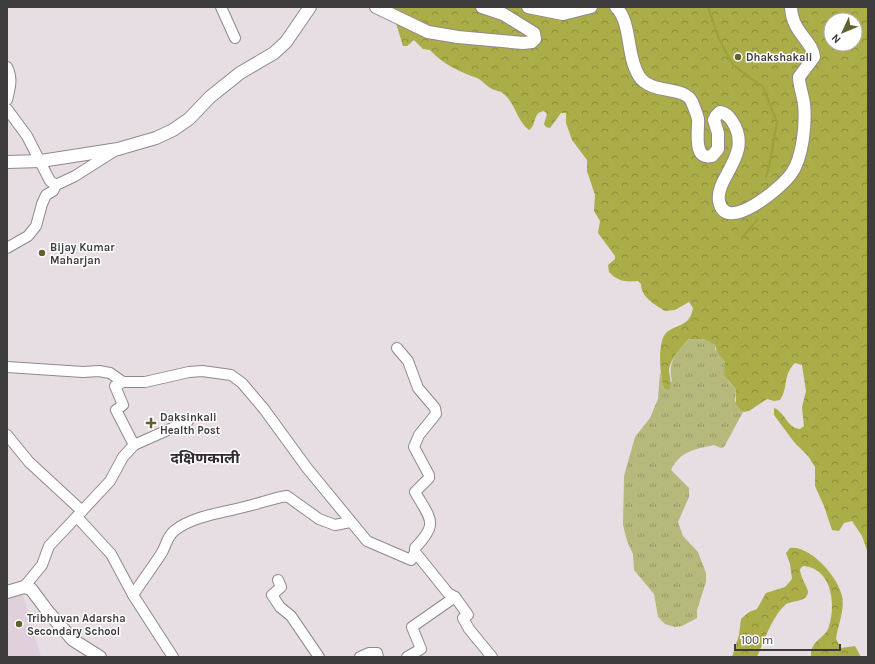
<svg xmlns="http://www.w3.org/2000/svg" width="875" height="664" viewBox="0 0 875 664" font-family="Karla,'Noto Sans Devanagari',sans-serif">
  <defs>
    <pattern id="grass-tufts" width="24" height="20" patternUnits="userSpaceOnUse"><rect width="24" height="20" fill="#b6b97c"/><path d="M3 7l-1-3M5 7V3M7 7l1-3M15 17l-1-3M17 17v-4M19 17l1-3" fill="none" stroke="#959867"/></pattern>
    <pattern id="forest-crowns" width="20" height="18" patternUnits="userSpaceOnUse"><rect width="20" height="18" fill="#abad48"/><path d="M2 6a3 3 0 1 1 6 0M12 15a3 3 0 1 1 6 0" fill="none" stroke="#8d8e3d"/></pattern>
  </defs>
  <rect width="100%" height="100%" fill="#e6dee3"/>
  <path fill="#e0d0db" d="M21 588 41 657H7V592Z"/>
  <path fill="url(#grass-tufts)" d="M689 339H703L715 345V349L725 362C725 377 726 379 736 390L735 401 743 412 724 447 721 448 714 445C695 449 680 451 671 470L689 488V497L678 522 683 536 698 552 706 573V582L697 610V618L682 626 675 627 665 624 658 617 654 594 634 570 633 554 627 541 623 525 624 476 635 437 650 418 658 399 660 372 664 388 672 381C667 364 676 350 689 339Z"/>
  <g fill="url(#forest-crowns)" fill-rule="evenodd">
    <path d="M391 7H868V553L862 536 852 521 844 523 839 531 832 530 824 506 815 486V467L808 456 794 442 774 415V408C786 413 787 428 800 429L804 426 802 407 806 391 802 365 795 363C782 376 789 387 780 400L774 401 767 399 749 411 743 412 736 405V390L724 375 725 362 717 352 715 345 703 339H689C682 345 669 361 669 371 670 379 672 382 669 390L664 388C660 377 657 342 666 333 677 323 689 328 693 308L689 302 675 310 665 311C654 304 641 297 641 284L638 281C627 282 618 282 609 272L608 265 615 259V256L598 233 600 221 594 211 595 195 587 171V160L572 140 566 123V113H561L550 128 546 127 544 124 547 114 544 111C532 113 537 125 529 130 517 121 516 105 505 95 502 91 496 91 492 89 486 86 482 80 477 78 458 71 444 65 430 50L423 49 414 40 407 46H403ZM831 20H855V44H831Z"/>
    <path d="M790 548C810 545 838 577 842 596 845 610 838 625 836 639L841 648 855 646 861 657H811C810 639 826 639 829 626 836 604 832 568 803 566L800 569C800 577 808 588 808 592 807 603 790 600 785 605 771 619 765 639 757 657H732L739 635 741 619 749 612 757 609 766 593 785 587 792 579 790 564 786 553Z"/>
  </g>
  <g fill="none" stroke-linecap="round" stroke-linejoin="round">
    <g stroke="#9fa23b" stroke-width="2">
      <path d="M708 7 719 39 733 65 763 87 777 122 769 167 766 177"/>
      <path d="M742 238 758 219"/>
    </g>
    <g stroke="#90888d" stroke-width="12">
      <g id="minor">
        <path d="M221 7 235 38"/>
        <path d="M7 67C13 79 10 87 7 100"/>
        <path d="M7 109 27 136 50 181 56 185"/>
        <path d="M7 248 28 236 36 226 42 204 46 195 53 191 56 185 75 176 116 150"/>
        <path d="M397 348 408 361 418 388 435 408 436 414 419 435 414 447 429 475V478L415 492C431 520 439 523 415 548V552"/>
        <path d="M7 367 83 372 99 371 110 373 123 382H145L189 372 202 371 231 375 242 383 264 409 307 468 367 541 411 560 415 552 448 593 455 597 468 615 463 618 469 629 492 657"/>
        <path d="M7 435 29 462 82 511 49 546 42 565 24 587"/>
        <path d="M134 445 188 421"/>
        <path d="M82 511 110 481 123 457 134 445 116 410 123 405 115 386 123 382"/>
        <path d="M77 517 111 554 133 595 173 657"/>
        <path d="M278 580 281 587 272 595 280 607 291 616 319 657"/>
        <path d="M133 595C142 581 152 568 161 554 166 547 166 538 174 531 193 515 228 512 252 505 264 502 274 498 287 496L319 519 335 525 350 522"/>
        <path d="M360 657 369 653H377L378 657"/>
        <path d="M407 657 421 649 412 627 455 597"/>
      </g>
    </g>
    <g stroke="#90888d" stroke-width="14">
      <g id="major">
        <path d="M376 7 428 32 458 37 523 43 532 42 535 39 534 33 503 14 482 7"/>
        <path d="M528 7 563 14 591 7"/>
        <path d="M616 7C632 23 626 56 639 76 651 95 684 85 692 102 694 107 697 114 698 119 699 129 692 161 712 156L718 149V133L714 120 716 116 720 112C726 113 729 116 732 121 754 154 715 177 719 201 725 236 783 186 791 174 803 158 806 123 804 104 803 95 799 86 799 77L814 57C813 41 792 33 791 7"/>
        <path d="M7 162 41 161 118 149 156 138 173 130 189 119 210 97 240 73 274 53 286 42 310 7"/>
        <path d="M7 592 24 587 31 589 49 613 73 640 100 657"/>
      </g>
    </g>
    <use href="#minor" stroke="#fff" stroke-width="10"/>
    <use href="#major" stroke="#fff" stroke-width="12"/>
  </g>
  <g fill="#60612f" stroke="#fff" stroke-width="1.5">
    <circle cx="738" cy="57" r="4"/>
    <circle cx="42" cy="253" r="4"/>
    <path d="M149 417h4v4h4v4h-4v4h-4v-4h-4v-4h4z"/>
    <circle cx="19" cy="624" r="4"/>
  </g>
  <g text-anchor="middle" stroke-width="3" stroke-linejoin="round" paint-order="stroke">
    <g font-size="11" font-weight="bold" fill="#3e3b3d" stroke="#fff" text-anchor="start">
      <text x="746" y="61">Dhakshakali</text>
      <text x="50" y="251">Bijay Kumar<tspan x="50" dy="13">Maharjan</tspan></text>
      <text x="160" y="421">Daksinkali<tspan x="160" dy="13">Health Post</tspan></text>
      <text x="27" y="622">Tribhuvan Adarsha<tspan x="27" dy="13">Secondary School</tspan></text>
    </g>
    <g font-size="15" font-weight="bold" fill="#322b30" stroke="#fff">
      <text x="205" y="463">दक्षि‍णकाली</text>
    </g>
  </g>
  <rect width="875" height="664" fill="none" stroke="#3e3b3d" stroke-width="16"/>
  <g transform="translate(843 32) rotate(226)"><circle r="19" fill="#ffffff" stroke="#b2b1b1"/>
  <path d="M0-3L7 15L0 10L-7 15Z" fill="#60612f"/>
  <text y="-6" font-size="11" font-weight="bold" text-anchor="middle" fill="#3e3b3d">N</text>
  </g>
  <path d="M735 644v6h105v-6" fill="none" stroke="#3e3b3d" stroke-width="2"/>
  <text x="741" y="644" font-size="12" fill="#3e3b3d" stroke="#ffffff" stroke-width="3" paint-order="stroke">100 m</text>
</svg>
